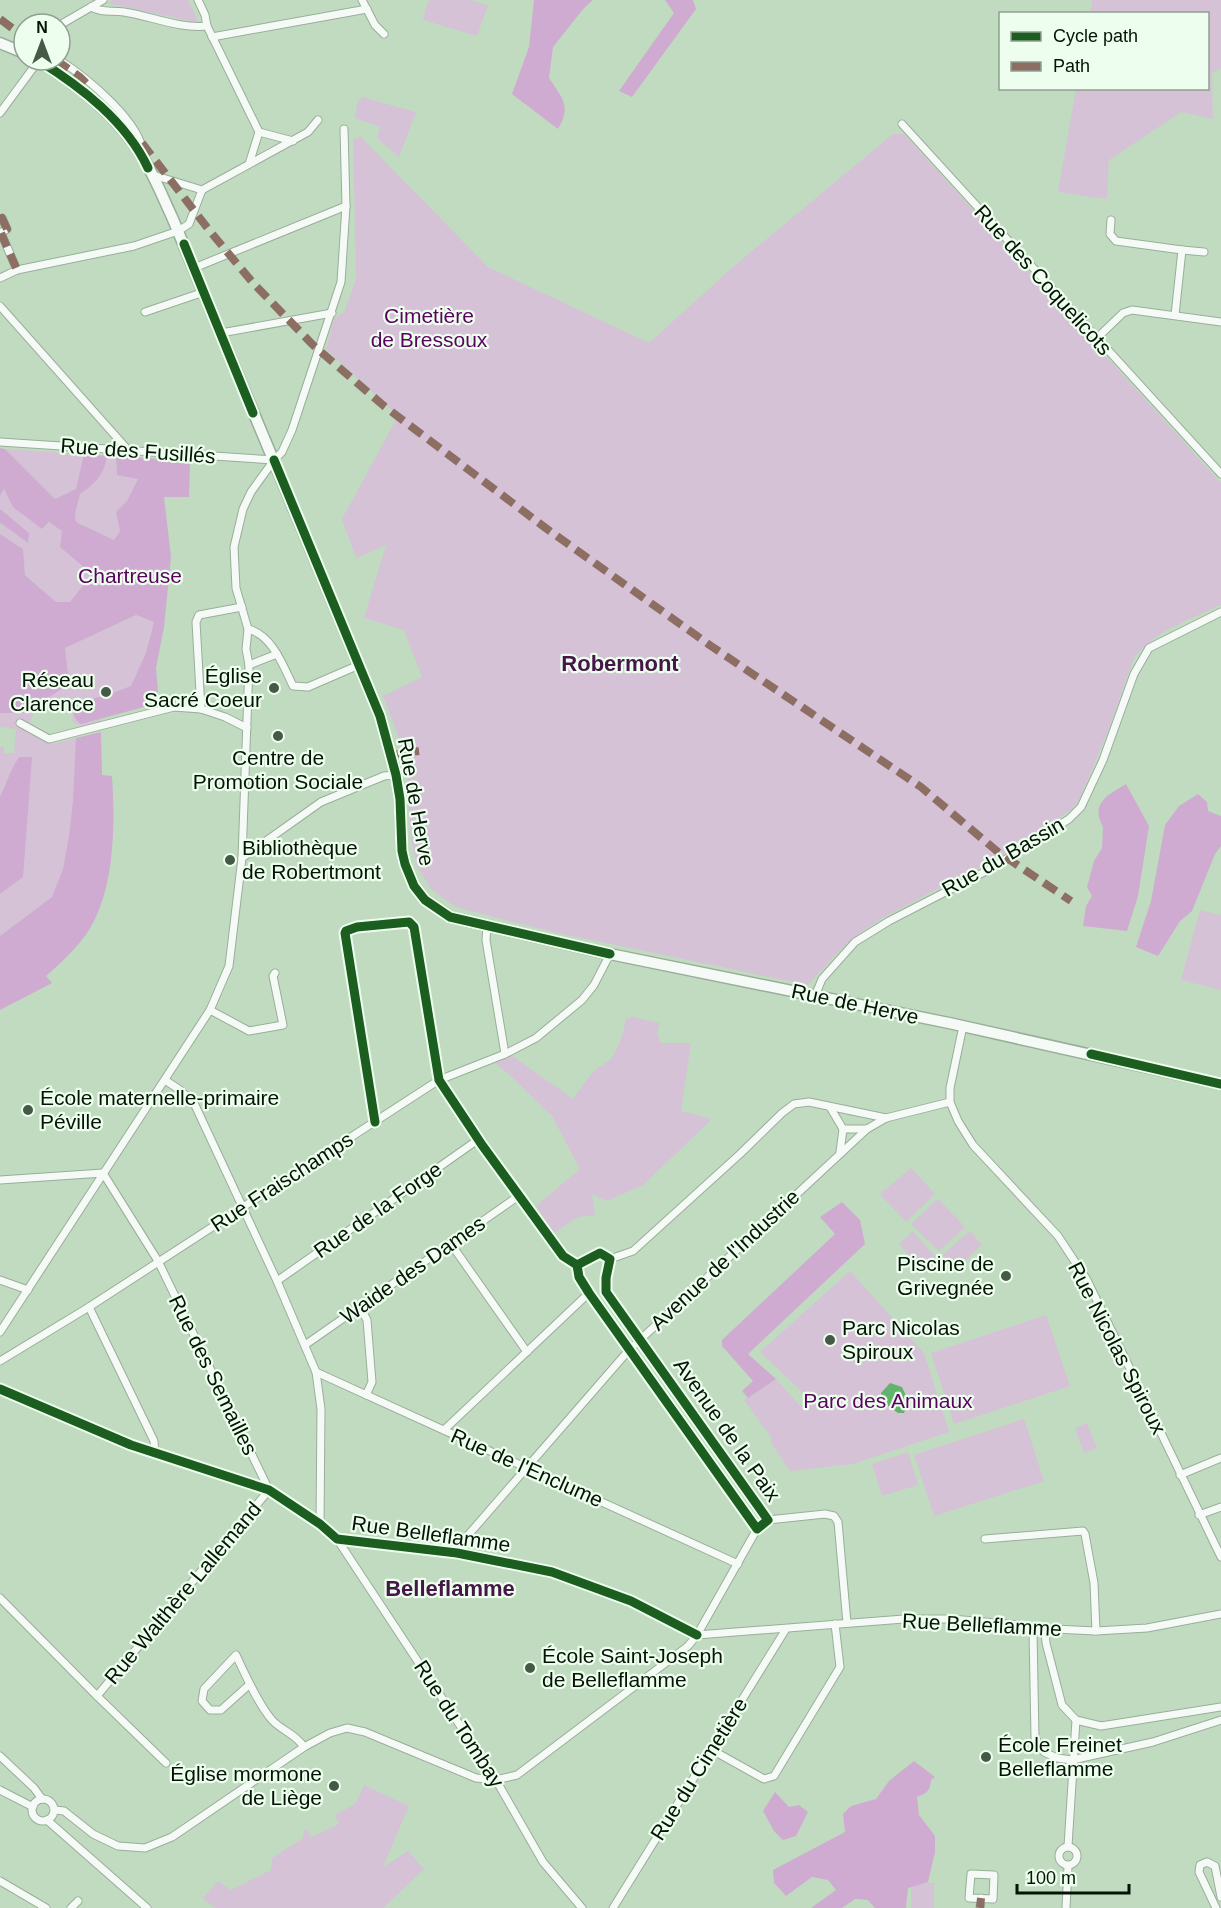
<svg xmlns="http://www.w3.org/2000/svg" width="1221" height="1908" viewBox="0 0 1221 1908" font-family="Arial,sans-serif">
  <rect width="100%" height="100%" fill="#c0dbc0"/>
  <g fill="#d5c2d7">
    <path d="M113 0H188L199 23 107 3Z"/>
    <path d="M430 0H470L488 5 477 36 423 20 426 6Z"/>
    <path d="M1092 0H1221V69L1212 73 1213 119 1181 112 1109 160 1107 199 1058 192 1076 89 1208 88V14L1090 13Z"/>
    <path d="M362 97 416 112 399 157 377 138 380 127 355 118 357 103Z"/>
    <path d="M893 134H904L1221 483V605C1191 619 1154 631 1134 658L1108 731 1080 798 1072 809 1010 851 882 918 858 934 838 952 808 985 553 932 456 907 431 889 417 866 411 839 406 757 383 696 422 677 404 630 364 618 386 545 356 558 342 519 398 416 326 349 334 319 344 312 356 280 353 139 361 137 488 267 649 343 734 266Z"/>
    <path d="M5 449 84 454 76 489 55 499Z"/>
    <path d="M107 456H116L117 475 139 478 127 501 116 512 120 531 114 540 76 522 75 514 80 494C96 483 104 475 107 456Z"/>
    <path d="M4 488 43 529 49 522 63 531 60 547 92 574 70 602H56L25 574 23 549 0 534 1 522 27 543 14 521 0 509V496Z"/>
    <path d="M136 615 154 622 146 653 131 687 110 696 81 724 101 719V721L81 726 74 723 71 713 75 706 65 698C44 706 31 708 27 732L53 744 76 738 73 800 69 836 63 869 52 897 0 936V894L23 877 12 769 0 797V747H4V753H14L16 729 0 727V713H25L65 648Z"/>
    <path d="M1200 910 1221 915V990L1181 980Z"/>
    <path d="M633 1017 660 1023 657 1034 661 1043H691L681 1111 712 1119 643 1185 607 1201 592 1194 595 1215 578 1217 554 1233 536 1206 580 1169 552 1116 512 1077 495 1063 511 1055 573 1099C580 1089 586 1080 594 1071 600 1066 609 1062 613 1056 619 1046 624 1031 626 1019Z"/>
    <path d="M911 1168 935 1194 906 1222 880 1194Z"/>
    <path d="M938 1199 965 1227 939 1251 911 1224Z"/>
    <path d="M913 1231 939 1261 925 1274 899 1244Z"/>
    <path d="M970 1231 982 1245 953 1271 940 1257Z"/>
    <path d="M850 1271 924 1353 949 1432 853 1464 790 1471 772 1444 771 1437 744 1400 776 1379 800 1406 810 1399 760 1352Z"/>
    <path d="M1046 1315 1070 1386 954 1424 931 1353Z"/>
    <path d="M1024 1419 1044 1481 934 1516 914 1455Z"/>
    <path d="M1087 1423 1097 1448 1084 1453 1075 1428Z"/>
    <path d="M908 1452 918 1485 882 1496 872 1464Z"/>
    <path d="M364 1785 409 1806 383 1867 408 1851 424 1869 383 1908H215L203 1898 218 1881 231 1890 271 1870 272 1858 302 1839 305 1828 312 1837 339 1824 335 1815 356 1803Z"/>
    <rect x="911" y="1883" width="23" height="25"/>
  </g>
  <g fill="#cfabd2">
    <path d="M534 0H593L584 8 553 47 549 78C562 98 572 106 558 129L512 94 529 47Z"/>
    <path d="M665 0H693L696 9 632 97 619 91 674 13Z"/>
    <path d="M0 448 5 449 55 499 76 489 84 454 107 456C104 475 96 483 80 494L75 514 76 522 114 540 120 531 116 512 127 501 138 479 117 475 116 456 190 461 189 497H164L171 557 164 627 156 668 159 703 81 724C75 719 73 716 74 707 90 698 113 694 131 686L146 653 154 622 136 615 65 648 69 684 25 713H0V534L23 549 25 575 56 602H70L92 574 60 547 62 531 49 522 42 529 13 507 4 489 0 496Z"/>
    <path d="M0 509 29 533 28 543 1 523 0 525Z"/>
    <path d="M101 732 102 775 112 776C115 820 115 880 94 921 83 943 64 960 46 976L52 983 0 1010V936L52 897 63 869 69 836 73 800 76 738Z"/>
    <path d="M19 757H32L23 877 0 894V797L12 769Z"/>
    <path d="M1126 784 1149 826 1138 896 1127 931 1083 926 1086 906 1092 896 1087 887 1094 861 1102 848 1103 827C1090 803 1108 795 1126 784Z"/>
    <path d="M1198 794 1207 802 1208 811 1221 816V846L1215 854 1192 911 1180 921 1158 956 1136 947 1151 901 1165 825 1179 806Z"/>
    <path d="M842 1202 860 1220 865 1244 748 1354 776 1379 748 1398 742 1391 753 1381 722 1346V1340L835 1234 820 1217Z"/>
    <path d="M914 1761 935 1777 931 1780C930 1791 927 1793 917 1797L919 1815 935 1836V1852L928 1882 908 1888 906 1908H875L868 1900 855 1899 842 1908H811L836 1890 828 1880 812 1877 786 1896 774 1883 773 1870 845 1832 843 1814 851 1806 876 1799 889 1781Z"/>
    <path d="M775 1792 789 1807 799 1805 808 1812 796 1836 783 1840 774 1831 763 1811Z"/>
  </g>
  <path fill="#62b36b" d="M890 1383 902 1387 908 1400 904 1413H898L883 1402 881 1393Z"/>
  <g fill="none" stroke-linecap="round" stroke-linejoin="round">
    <g stroke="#99ae9a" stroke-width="9">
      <g id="minor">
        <path d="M198 0 205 15 207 26 259 132 249 164"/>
        <path d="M362 0 375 25 384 34"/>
        <path d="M91 7C101 13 112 10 124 12 151 16 179 29 207 26"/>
        <path d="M60 25 103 0"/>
        <path d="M212 37 367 9"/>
        <path d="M59 60C85 76 144 124 143 156"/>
        <path d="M0 113 39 60"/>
        <path d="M902 124 1221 474"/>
        <path d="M259 132 293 141"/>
        <path d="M153 175 202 190"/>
        <path d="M0 219 2 218 7 229 0 233"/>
        <path d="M1111 220 1110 234 1116 241 1182 250 1175 315"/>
        <path d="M1 233 17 270"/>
        <path d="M1182 250 1204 252"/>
        <path d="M194 268 346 206"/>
        <path d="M0 278 17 270 134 246 178 231 189 224 202 190 308 132 318 120"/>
        <path d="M0 306 128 450"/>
        <path d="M145 312 204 292"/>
        <path d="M221 333 332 313"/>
        <path d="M1097 338 1123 313 1132 310 1221 322"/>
        <path d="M0 442 274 460"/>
        <path d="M248 629C272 635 283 665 293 686L308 687 359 665"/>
        <path d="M249 665 277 654"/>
        <path d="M201 709 196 622 199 615 242 607"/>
        <path d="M20 723 49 739 174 707 201 709 225 717 247 728"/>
        <path d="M242 858 321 802 384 776 396 775"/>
        <path d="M487 926 486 940 505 1054"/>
        <path d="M815 996 822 979 855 942 889 921 992 868 1069 819 1081 807 1103 760 1134 674 1149 648 1221 612"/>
        <path d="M210 1010 249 1031 283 1025 273 976 275 973"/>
        <path d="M963 1026 950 1088V1102L958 1121 973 1145 1058 1236 1087 1280 1221 1557"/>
        <path d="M165 1080 180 1090 194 1103 277 1281 316 1372 321 1409 320 1524"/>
        <path d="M830 1107 843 1129H867L886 1118 950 1102"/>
        <path d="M375 1122 345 933 346 931 357 927 409 922 414 927 439 1080 482 1145 563 1256 577 1265 579 1277 589 1293 757 1529 768 1520 606 1292V1278L610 1259 600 1253 577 1265"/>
        <path d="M840 1152 843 1129"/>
        <path d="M0 1180 103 1173"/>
        <path d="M451 1244 527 1352"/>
        <path d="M610 1259 633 1251 740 1154 782 1113 794 1104 809 1102 886 1118"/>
        <path d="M0 1280 28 1290"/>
        <path d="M277 1281 479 1139"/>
        <path d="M89 1307 154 1441 155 1453"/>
        <path d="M360 1307 367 1320 372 1382 366 1395"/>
        <path d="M0 1332 210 1010 229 966 242 858 249 665 246 649 248 629 236 588 234 547 243 509 251 492 274 460 282 452 292 430 341 282 346 206 344 129"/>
        <path d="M305 1345 520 1195"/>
        <path d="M0 1361 89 1307 439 1080 505 1054 536 1038 582 1000 594 985 610 954"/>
        <path d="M316 1372 738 1564"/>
        <path d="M0 1389 131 1445 269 1490 320 1524 337 1539 457 1553 552 1572 631 1601 697 1635 904 1619H952L1018 1625 1033 1631 1045 1632 1054 1629 1096 1631 1147 1628 1221 1614"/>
        <path d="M444 1430 589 1293"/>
        <path d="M1180 1475 1221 1458"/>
        <path d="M1199 1515 1221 1507"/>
        <path d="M768 1520 825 1514 834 1516 838 1522 847 1623"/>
        <path d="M337 1539 496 1780 543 1862 582 1908"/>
        <path d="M985 1539 1083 1531 1085 1534 1094 1583 1096 1631"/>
        <path d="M457 1553 463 1541 629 1350 867 1129"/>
        <path d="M0 1598 97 1696 166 1763"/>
        <path d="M1033 1631 1035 1738 1044 1752 1057 1758 1072 1760 1153 1742 1221 1720"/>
        <path d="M1045 1632 1046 1643 1062 1705 1076 1720 1101 1726 1221 1707"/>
        <path d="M250 1684 221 1710H210L202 1701 204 1689 236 1655C245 1674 258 1704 272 1720 282 1731 296 1734 304 1747"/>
        <path d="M97 1696 269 1490 158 1261 103 1173"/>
        <path d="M712 1750 764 1779 774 1776 840 1667 835 1624"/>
        <path d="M0 1756 34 1788 42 1799"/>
        <path d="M0 1790 33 1807"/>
        <circle cx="43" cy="1810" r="11"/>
        <path d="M55 1810 64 1811 93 1834 118 1846 145 1848 172 1837 304 1747 330 1733 347 1728 365 1732 476 1778 496 1780 517 1775 688 1646 697 1635 757 1529"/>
        <path d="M47 1820 147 1908"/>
        <path d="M1068 1846 1076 1720"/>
        <circle cx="1068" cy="1856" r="9"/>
        <path d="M971 1874 994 1875 993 1899 969 1898Z"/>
        <path d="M0 1881 46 1908"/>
        <path d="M71 1908 78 1901"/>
        <path d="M613 1908 786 1629"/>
        <path d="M980 1908 981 1898"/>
        <path d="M1066 1908 1068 1866"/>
        <path d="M1216 1908 1199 1872 1200 1865 1207 1862 1215 1866 1221 1897"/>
      </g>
    </g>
    <g stroke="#99ae9a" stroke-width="13">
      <g id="primary">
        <path d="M0 43 24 53"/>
        <path d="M38 60C79 86 118 116 143 158 155 177 163 198 172 217L380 716 396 775 400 799 402 851 405 864 414 886 425 900 450 917 600 952 949 1023 1221 1084"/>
      </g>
    </g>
    <use href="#minor" stroke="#f6faf6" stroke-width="7"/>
    <use href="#primary" stroke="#f6faf6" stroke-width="10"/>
    <g stroke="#8d6e63" stroke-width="8" stroke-dasharray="15 8" stroke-linecap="butt">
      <path d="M0 19 24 37"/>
      <path d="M56 60 80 77 91 88"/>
      <path d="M142 143 209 230 253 283 313 345 384 406 547 529 711 646 921 787 998 852 1071 901"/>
      <path d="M0 219 2 218 7 229 0 233"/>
      <path d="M1 233 17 270"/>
      <path d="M392 755 419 751"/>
      <path d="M980 1908 981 1898"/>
    </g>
    <g stroke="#eefeee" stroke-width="13">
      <g id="cycleway">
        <path d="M38 60C81 87 126 121 148 168"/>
        <path d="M184 244 253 413"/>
        <path d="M274 460 380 716 396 775 400 799 402 851 405 864 414 886 425 900 450 917 610 954"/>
        <path d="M1091 1054 1221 1084"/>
        <path d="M375 1122 345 933 346 931 357 927 409 922 414 927 439 1080 482 1145 563 1256 577 1265 579 1277 589 1293 757 1529 768 1520 606 1292V1278L610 1259 600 1253 577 1265"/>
        <path d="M0 1389 131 1445 269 1490 320 1524 337 1539 457 1553 552 1572 631 1601 697 1635"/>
      </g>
    </g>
    <use href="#cycleway" stroke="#1b5e20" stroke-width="9"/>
  </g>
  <g fill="#455a46" stroke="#eefeee" stroke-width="2">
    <circle cx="274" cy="688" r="6"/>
    <circle cx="106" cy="692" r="6"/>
    <circle cx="278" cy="736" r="6"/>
    <circle cx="230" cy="860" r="6"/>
    <circle cx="28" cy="1110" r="6"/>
    <circle cx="1006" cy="1276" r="6"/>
    <circle cx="830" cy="1340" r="6"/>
    <circle cx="530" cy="1668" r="6"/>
    <circle cx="986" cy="1757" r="6"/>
    <circle cx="334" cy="1786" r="6"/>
  </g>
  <g text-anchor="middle" stroke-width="4.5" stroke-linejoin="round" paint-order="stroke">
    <g font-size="21" fill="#031404" stroke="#eefeee">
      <text transform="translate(1043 280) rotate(48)" y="7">Rue des Coquelicots</text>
      <text transform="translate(138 451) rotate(4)" y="7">Rue des Fusillés</text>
      <text transform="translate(416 802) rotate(80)" y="7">Rue de Herve</text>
      <text transform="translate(1003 857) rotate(-30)" y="7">Rue du Bassin</text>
      <text transform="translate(855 1004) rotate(12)" y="7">Rue de Herve</text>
      <text transform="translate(282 1182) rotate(-33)" y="7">Rue Fraischamps</text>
      <text transform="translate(378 1210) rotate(-35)" y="7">Rue de la Forge</text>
      <text transform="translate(725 1260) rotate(-43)" y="7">Avenue de l'Industrie</text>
      <text transform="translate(413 1270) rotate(-35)" y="7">Waide des Dames</text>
      <text transform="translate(1117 1348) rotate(63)" y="7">Rue Nicolas Spiroux</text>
      <text transform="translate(213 1375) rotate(64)" y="7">Rue des Semailles</text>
      <text transform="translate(727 1430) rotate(55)" y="7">Avenue de la Paix</text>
      <text transform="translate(527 1468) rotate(24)" y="7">Rue de l'Enclume</text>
      <text transform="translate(431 1534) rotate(8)" y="7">Rue Belleflamme</text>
      <text transform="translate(183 1593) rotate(-50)" y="7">Rue Walthère Lallemand</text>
      <text transform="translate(982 1625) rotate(3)" y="7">Rue Belleflamme</text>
      <text transform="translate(459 1724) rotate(57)" y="7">Rue du Tombay</text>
      <text transform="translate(699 1769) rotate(-58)" y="7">Rue du Cimetière</text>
    </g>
    <g font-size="21" fill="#5a0260" stroke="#eefeee">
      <text x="429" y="323">Cimetière<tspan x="429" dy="24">de Bressoux</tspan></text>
      <text x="130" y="583">Chartreuse</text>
      <text x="888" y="1408">Parc des Animaux</text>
    </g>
    <g font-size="21" fill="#031404" stroke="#eefeee" text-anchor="start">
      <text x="262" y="683" text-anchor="end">Église<tspan x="262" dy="24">Sacré Coeur</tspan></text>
      <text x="94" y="687" text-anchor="end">Réseau<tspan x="94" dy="24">Clarence</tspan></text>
      <text x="278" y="765" text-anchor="middle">Centre de<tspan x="278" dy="24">Promotion Sociale</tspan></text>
      <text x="242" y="855">Bibliothèque<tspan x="242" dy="24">de Robertmont</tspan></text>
      <text x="40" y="1105">École maternelle-primaire<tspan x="40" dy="24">Péville</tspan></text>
      <text x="994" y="1271" text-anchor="end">Piscine de<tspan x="994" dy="24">Grivegnée</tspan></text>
      <text x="842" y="1335">Parc Nicolas<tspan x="842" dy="24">Spiroux</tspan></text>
      <text x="542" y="1663">École Saint-Joseph<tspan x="542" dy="24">de Belleflamme</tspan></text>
      <text x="998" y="1752">École Freinet<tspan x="998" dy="24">Belleflamme</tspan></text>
      <text x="322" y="1781" text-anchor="end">Église mormone<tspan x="322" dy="24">de Liège</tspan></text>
    </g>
    <g font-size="22" font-weight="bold" fill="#451648" stroke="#eefeee">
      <text x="620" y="671">Robermont</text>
      <text x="450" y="1596">Belleflamme</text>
    </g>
  </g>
  <rect x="999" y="12" width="210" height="78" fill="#eefeee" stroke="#90a090" stroke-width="1.5"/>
  <rect x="1011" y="32" width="30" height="9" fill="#1b5e20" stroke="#90a090" stroke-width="1.5"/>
  <text x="1053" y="42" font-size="18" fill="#031404">Cycle path</text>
  <rect x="1011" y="62" width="30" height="9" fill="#8d6e63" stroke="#90a090" stroke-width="1.5"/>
  <text x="1053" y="72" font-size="18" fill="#031404">Path</text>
  <g transform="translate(42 42)"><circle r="28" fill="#eefeee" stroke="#90a090" stroke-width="1.5"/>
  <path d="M0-4.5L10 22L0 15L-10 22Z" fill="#455a46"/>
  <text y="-9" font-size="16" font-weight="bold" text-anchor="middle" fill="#031404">N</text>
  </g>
  <path d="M1017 1884v9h112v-9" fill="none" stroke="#031404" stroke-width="3"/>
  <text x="1026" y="1884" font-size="18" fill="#031404" stroke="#eefeee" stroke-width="4.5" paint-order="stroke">100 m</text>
</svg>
